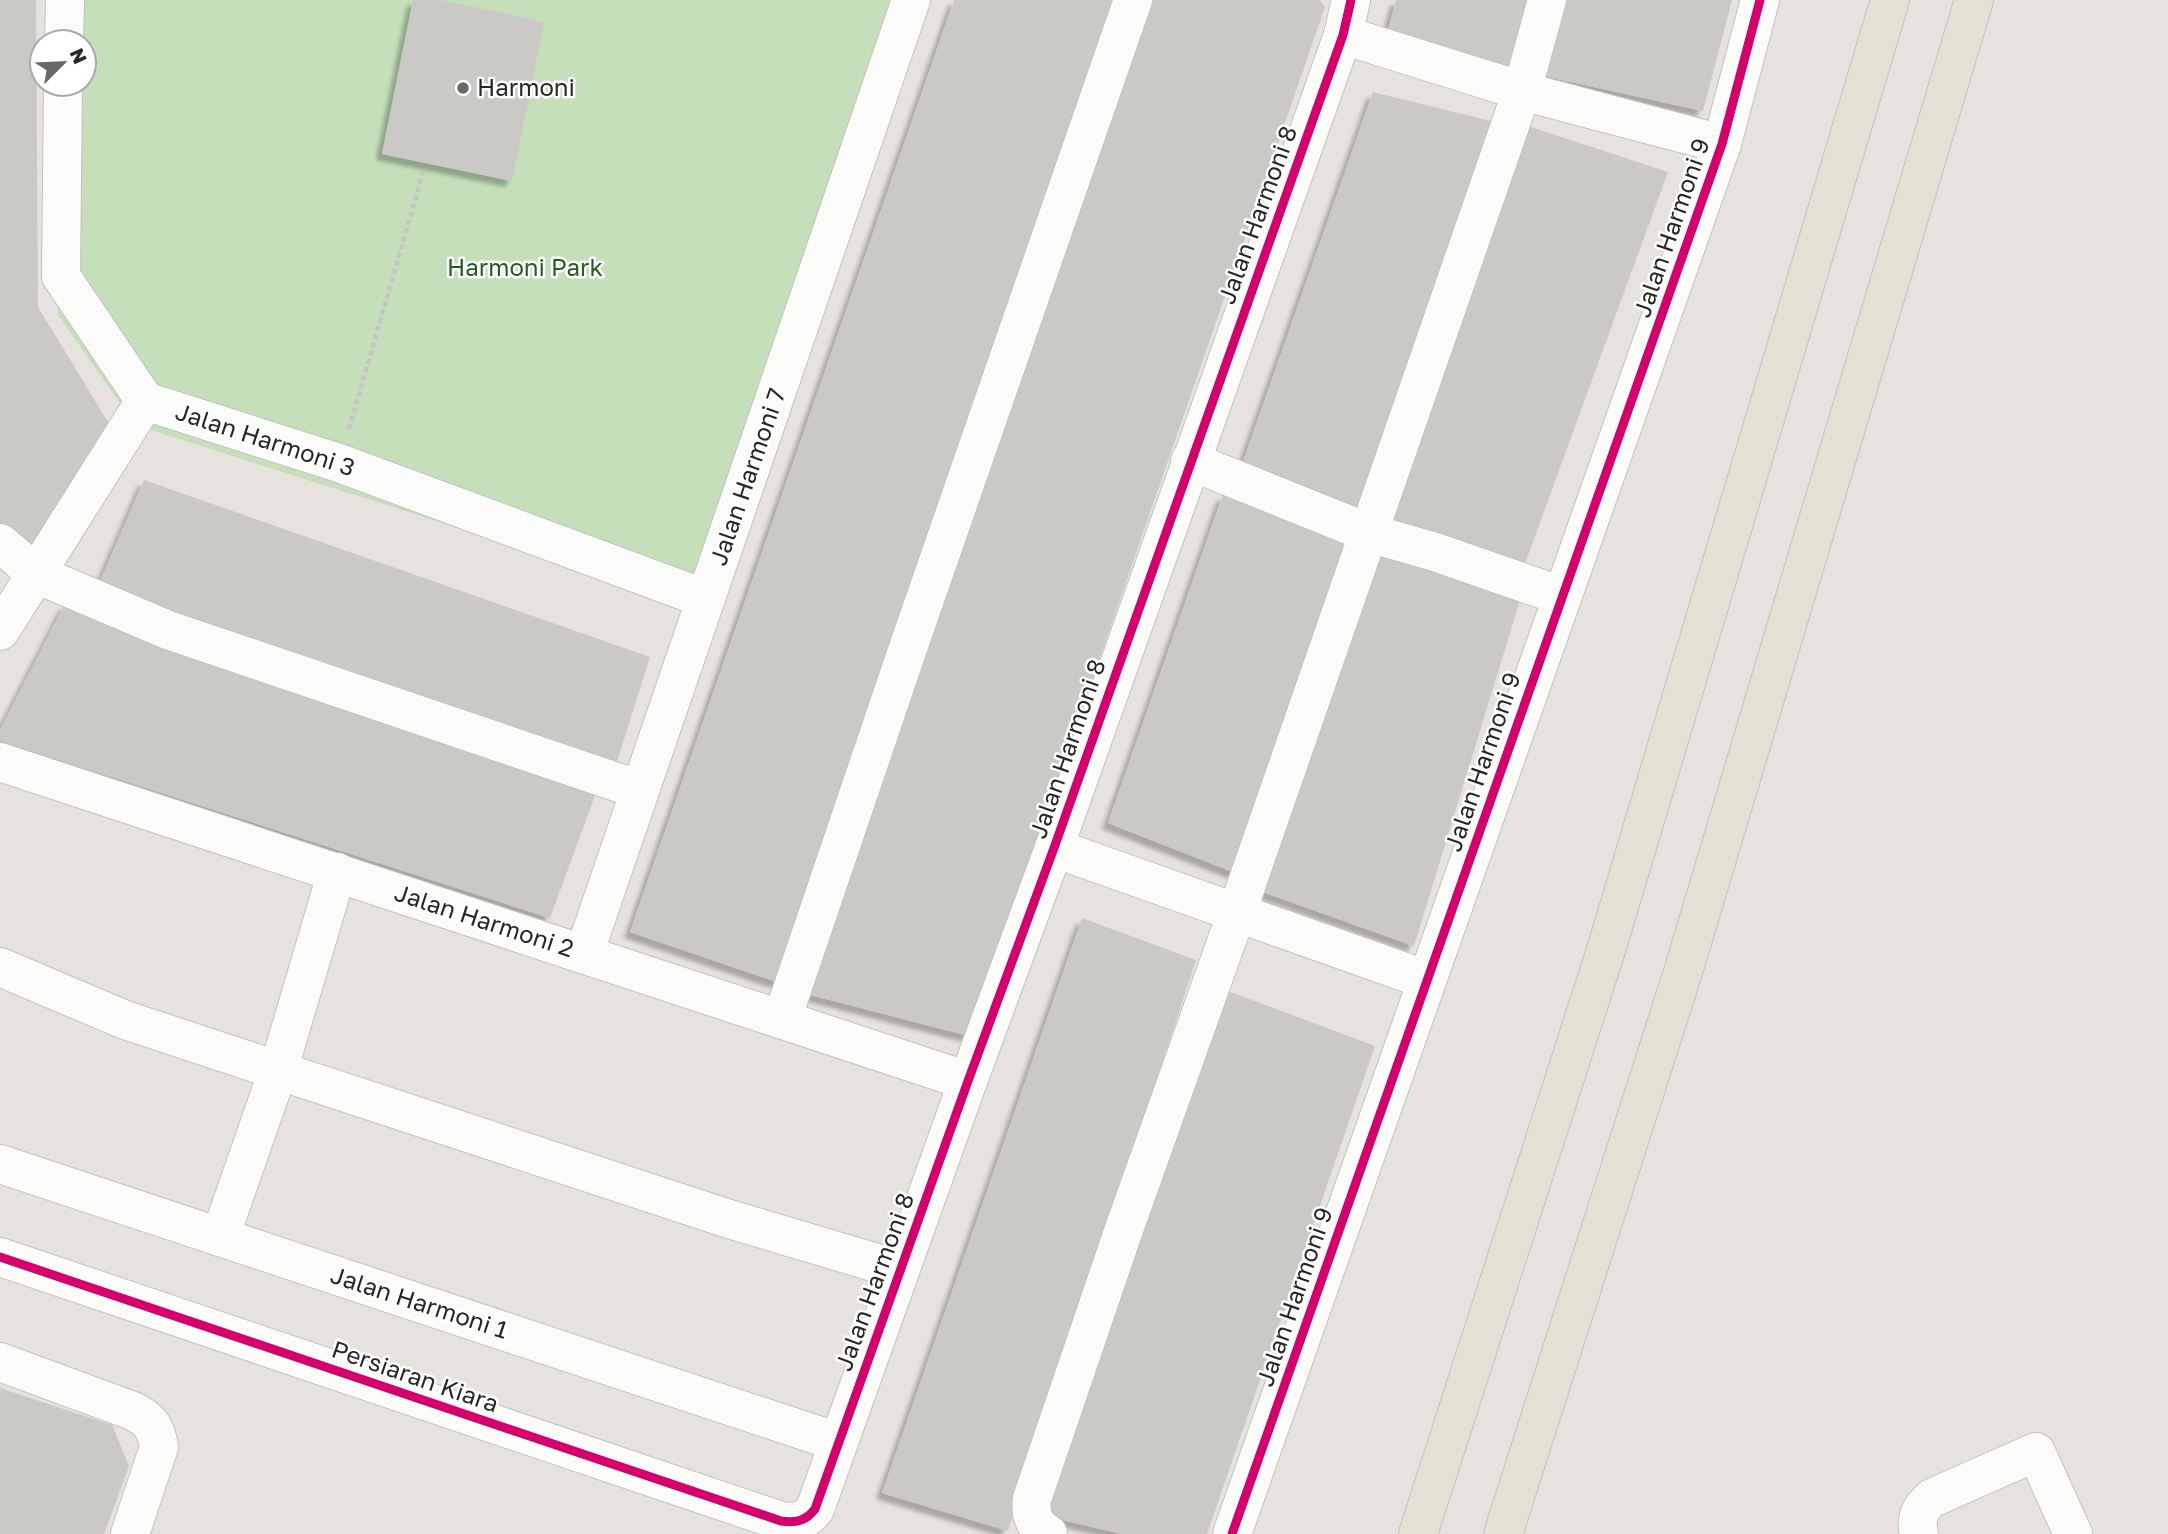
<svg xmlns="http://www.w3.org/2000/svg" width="2168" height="1534" viewBox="0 0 2168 1534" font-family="'Golos Text',sans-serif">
  <defs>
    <filter id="shadow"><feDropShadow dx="-6" dy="6" stdDeviation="2" flood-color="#0004"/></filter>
  </defs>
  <rect width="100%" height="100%" fill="#e6e3de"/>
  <path fill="#c4dfb9" d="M60 0H896L697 604 135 425 58 315 59 84H84V42H60Z"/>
  <g fill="#cbc9c5" filter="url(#shadow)">
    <path d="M0 0H36L38 307 111 427 31 553 0 527Z"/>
    <path d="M413 0H441L544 22 512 181 382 154Z"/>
    <path d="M954 0H1117L780 983 630 932Z"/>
    <path d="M1152 0H1320L1325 7 969 1036 803 993Z"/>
    <path d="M1396 0H1534L1514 78 1386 38Z"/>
    <path d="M1565 0H1732L1703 111 1544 76Z"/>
    <path d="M1373 92 1503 124 1362 515 1238 476Z"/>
    <path d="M1525 125 1668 172 1523 569 1386 528Z"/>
    <path d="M144 480 650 657 614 771 94 595Z"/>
    <path d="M1223 494 1355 543 1238 874 1108 823Z"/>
    <path d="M1375 545 1521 597 1414 946 1260 891Z"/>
    <path d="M65 604 597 790 550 918 0 741V730Z"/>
    <path d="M1082 918 1196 960 1008 1531 882 1493Z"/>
    <path d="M1228 991 1375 1046 1207 1534H1122L1041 1515Z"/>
    <path d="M0 1388 112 1425 129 1466 104 1534H0Z"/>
  </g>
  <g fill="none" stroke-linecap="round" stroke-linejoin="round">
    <g stroke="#c4c2c3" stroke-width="40">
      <g id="minor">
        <path d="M1343 35 1522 91 1722 144"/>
        <path d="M64 42 65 0"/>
        <path d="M63 84 61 276 145 401 339 463 706 599"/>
        <path d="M1190 461 1369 533 1435 552 1562 596"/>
        <path d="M0 543 36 574 168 630 640 790"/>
        <path d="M0 631 145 401"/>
        <path d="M0 762 968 1081"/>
        <path d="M1054 848 1427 980"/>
        <path d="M584 954 911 0"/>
        <path d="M0 967 125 1020 729 1219 900 1270"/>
        <path d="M782 1019 908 648 1133 0"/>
        <path d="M0 1164 838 1442"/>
        <path d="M220 1237 278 1071 337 872"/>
        <path d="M0 1257 781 1521C796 1523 806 1521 815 1509L968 1081 1054 848 1343 35 1351 0"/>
        <path d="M0 1362 133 1411C151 1420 156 1428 159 1447L130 1534"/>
        <path d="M1048 1534C1034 1526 1030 1515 1032 1499L1123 1232 1237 912 1522 91 1547 0"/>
        <path d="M1232 1534 1722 144 1760 0"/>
        <path d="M1919 1534C1915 1518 1920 1508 1932 1498L2036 1452 2073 1534"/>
      </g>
    </g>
    <g stroke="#c3c1c0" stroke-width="40">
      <g id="major">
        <path d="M1418 1534 1607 947 1890 0"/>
        <path d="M1503 1534 1683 972 1974 0"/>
      </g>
    </g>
    <path stroke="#c6c5c5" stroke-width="4.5" stroke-dasharray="5 3.5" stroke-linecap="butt" d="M349 429 424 169"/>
    <use href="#minor" stroke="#fbfbfa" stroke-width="38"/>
    <use href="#major" stroke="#e3e1d4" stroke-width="38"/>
    <g stroke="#fff" stroke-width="13">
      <g id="cycleway">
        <path d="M0 1257 781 1521C796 1523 806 1521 815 1509L968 1081 1054 848 1343 35 1351 0"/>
        <path d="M1232 1534 1722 144 1760 0"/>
      </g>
    </g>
    <use href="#cycleway" stroke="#d6006c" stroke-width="9"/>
  </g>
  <circle fill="#6a6967" stroke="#fff" stroke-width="2.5" cx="463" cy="88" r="7"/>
  <g text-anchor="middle" stroke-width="5" stroke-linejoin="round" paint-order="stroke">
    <g font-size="24" fill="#272727" stroke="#fff" text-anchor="start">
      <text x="477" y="96">Harmoni</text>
    </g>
    <g font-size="24" fill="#272727" stroke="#fff">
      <text transform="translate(1258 215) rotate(-70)" y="8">Jalan Harmoni 8</text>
      <text transform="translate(1672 228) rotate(-71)" y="8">Jalan Harmoni 9</text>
      <text transform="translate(265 440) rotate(18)" y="8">Jalan Harmoni 3</text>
      <text transform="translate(748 477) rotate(-71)" y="8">Jalan Harmoni 7</text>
      <text transform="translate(1068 749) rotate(-71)" y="8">Jalan Harmoni 8</text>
      <text transform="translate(1483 762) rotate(-71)" y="8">Jalan Harmoni 9</text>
      <text transform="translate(484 921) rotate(18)" y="8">Jalan Harmoni 2</text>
      <text transform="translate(875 1282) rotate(-70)" y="8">Jalan Harmoni 8</text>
      <text transform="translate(1295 1297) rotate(-71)" y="8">Jalan Harmoni 9</text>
      <text transform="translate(419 1303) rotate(18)" y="8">Jalan Harmoni 1</text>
      <text transform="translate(415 1377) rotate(19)" y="8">Persiaran Kiara</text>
    </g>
    <g font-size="24" fill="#255c1f" stroke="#fff">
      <text x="525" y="276">Harmoni Park</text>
    </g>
  </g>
  <g transform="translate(63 63) rotate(66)"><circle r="33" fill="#ffffff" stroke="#a9a9a9" stroke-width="2"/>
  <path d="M0-5L12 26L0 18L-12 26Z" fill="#6a6967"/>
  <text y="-10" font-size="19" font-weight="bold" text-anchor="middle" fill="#272727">N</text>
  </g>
</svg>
